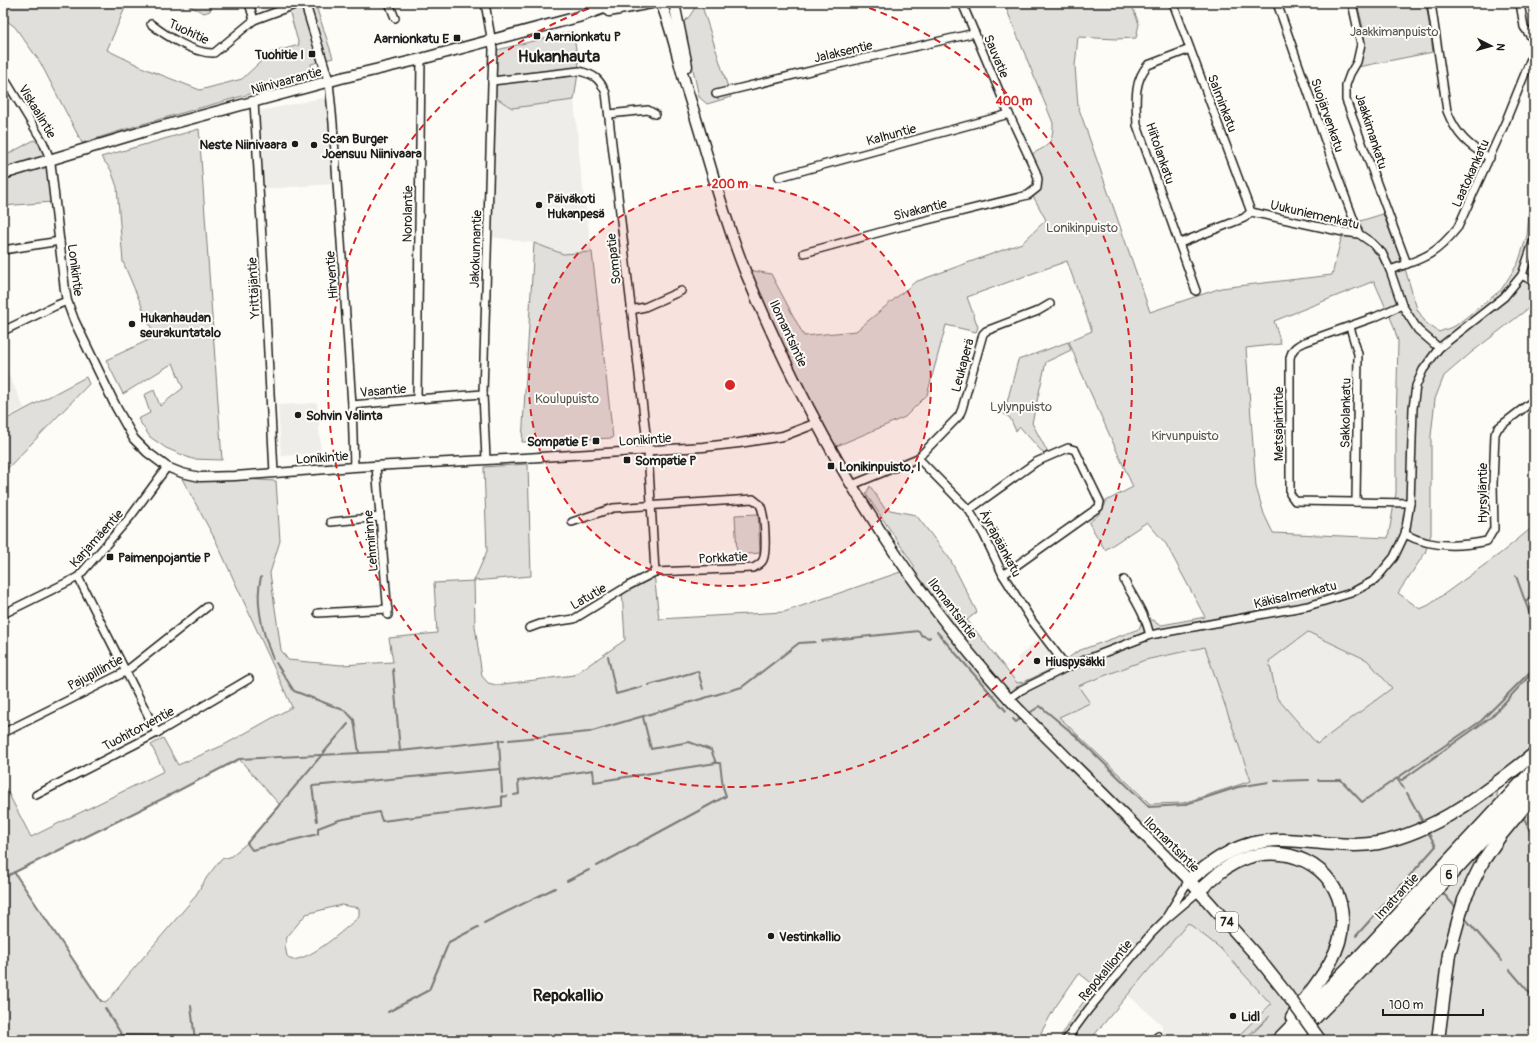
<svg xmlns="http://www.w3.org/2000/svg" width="1537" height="1043" viewBox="0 0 1537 1043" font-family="Pangolin,sans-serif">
  <rect width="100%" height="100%" fill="#fdfcf7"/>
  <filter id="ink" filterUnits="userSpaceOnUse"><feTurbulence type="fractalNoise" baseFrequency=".025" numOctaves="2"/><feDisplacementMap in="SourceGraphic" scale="8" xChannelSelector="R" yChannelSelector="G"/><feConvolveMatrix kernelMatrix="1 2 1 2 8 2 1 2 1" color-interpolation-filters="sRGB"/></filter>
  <g filter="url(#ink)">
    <g fill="#eeede9">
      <path d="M327 97 333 184 263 189 260 111Z"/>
      <path d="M495 97 512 108 574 100 581 173 592 252 563 254 534 243 491 237Z"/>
      <path d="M3 362 24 408 3 419Z"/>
      <path d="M317 403 321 453 281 456 278 405Z"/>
      <path d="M1308 632 1367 660 1392 688 1317 745 1277 698 1269 661Z"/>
      <path d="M1040 638 1056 658V667L1053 670 1023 682 1017 683 1009 674 1022 664 1017 658Z"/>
      <path d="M1205 647 1251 782 1183 803 1150 804 1059 717 1090 703 1077 686 1145 660Z"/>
      <path d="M1188 923 1220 948 1271 1004 1234 1040H1169L1162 1033V1025L1128 995Z"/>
    </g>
    <g fill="#e0dfdb" stroke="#7e7e7c" fill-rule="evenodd">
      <path d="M3 3H127L107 50 146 69 200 90 242 79 270 53 299 45 287 3H315L333 58 311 64V71L307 78 139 125 82 143 40 62 15 27 3 18Z"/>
      <path d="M184 3H211L210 11 204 13Z"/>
      <path d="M698 3H701L731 97 707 104 699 97 683 23 689 17Z"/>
      <path d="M1004 3H1131L1139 24 1136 38 1116 39 1078 37 1075 66 1078 106 1150 312 1221 288 1332 275 1341 239 1360 221 1383 214 1406 272 1417 309 1426 323 1439 332 1455 326 1501 290 1518 263 1527 236 1529 215 1534 201V304L1472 352 1444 376 1435 399 1431 436V534L1425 553 1398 593 1420 609 1429 605 1501 553 1534 526V749L1502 774 1497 795 1503 825 1472 878 1435 1040H1325L1302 1006 1332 962 1343 913 1316 864 1264 852 1200 888 1215 912 1287 1001V1004L1313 1040H1246L1270 1016 1243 1040H1234L1271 1004 1220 948 1188 923 1090 1040H1059L1071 1019 1095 986 1079 973 1054 1009 1037 1040H3V783L31 837 164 771 151 745 163 738 178 765 224 745 292 707 216 541 180 475 276 481 280 541 270 573 281 650 288 660 341 665 393 662 389 638 437 633 434 583 474 581 487 551 484 467 528 464 531 576 474 581 475 626 482 676 488 683 496 685 574 675 625 640 622 590 654 573 659 619 784 612 915 567 866 494 870 486 885 509 916 515 950 559 977 612 967 620 1017 683 1024 682 1056 667 1078 651 1139 629 1142 621 1154 620 1157 624 1162 625 1205 617 1166 544 1147 522 1105 550 1089 523C1096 516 1104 512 1106 501L1133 487 1078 365 1069 341 1092 331 1067 261 967 297 978 327 976 332 946 325 927 395 905 417 832 448 743 269 771 274 804 336 856 331 915 282 1022 243 1046 220 1033 196 1039 189 1030 155C1049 145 1053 145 1053 123ZM1374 281 1393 324 1398 341 1396 429V493L1388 538 1273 533 1264 514 1256 487 1246 348 1281 344 1274 321ZM1308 632 1367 660 1392 688 1317 744 1277 698 1269 661ZM1205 647 1251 781 1183 803 1150 804 1059 717 1090 703 1078 686 1145 660ZM239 759 280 805 247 843 230 857 221 859 207 877 194 898 130 973 107 1002 101 1001 14 872 168 796ZM341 905 359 908V917C342 931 314 958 292 960L287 956 285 946 287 937 306 914Z"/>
      <path d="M1357 3H1426L1433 52 1358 67C1371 45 1362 26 1357 3Z"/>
      <path d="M573 31 579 66 574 100 512 108 495 97 497 50Z"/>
      <path d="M199 129 222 460 192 459 166 448 150 437 138 419 150 413 144 395 154 390 160 406 183 388 173 363 123 394 106 360 155 337 123 262 117 187 111 170 101 157Z"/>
      <path d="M34 140 44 148 52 202 3 206V157Z"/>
      <path d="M534 243 563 254 592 252 613 438 522 442Z"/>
      <path d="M1068 342 1071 350 1046 362 1032 423 1047 451 1044 454 1020 427 1016 431 1010 418 1004 414 1018 360Z"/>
      <path d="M86 377 89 384 3 473V421Z"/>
      <path d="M758 514 760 553 737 555 735 515Z"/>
      <path d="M1534 800V1040H1442L1449 978 1468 901 1486 864 1511 829Z"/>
      <path d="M1266 855 1312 867 1337 901V940L1299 1003 1202 891 1216 877Z"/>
    </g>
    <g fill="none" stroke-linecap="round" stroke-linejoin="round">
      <g stroke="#797876" stroke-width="2">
        <path d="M1516 576 1534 626"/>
        <path d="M261 577C254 604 263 634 273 659"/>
        <path d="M1526 602 1534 593"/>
        <path d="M937 632 1006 711"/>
        <path d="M822 641 919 631 921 635 929 638 930 637"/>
        <path d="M608 656 616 694 642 687"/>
        <path d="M276 663 294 691 346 711 354 720 359 753"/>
        <path d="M393 669 400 751"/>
        <path d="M649 685 698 671 703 689"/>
        <path d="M1031 712 1040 706 1076 736 1149 807 1183 805 1238 787 1269 782"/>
        <path d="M1013 719 1016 722 1020 719"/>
        <path d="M509 740 589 732 742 687 799 643 815 642"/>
        <path d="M499 741 502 792"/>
        <path d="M1397 779 1402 780 1491 717 1534 671"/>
        <path d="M1318 780H1341L1362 802 1481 721 1534 668"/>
        <path d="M1398 780 1404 789"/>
        <path d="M1275 781 1309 780"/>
        <path d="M1407 793 1423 822"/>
        <path d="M514 795 519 794 518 781 593 770 594 782 716 763"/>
        <path d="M502 797 507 796"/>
        <path d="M1523 816 1534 840"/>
        <path d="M317 821 312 786 500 769"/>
        <path d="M318 828V834L252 850 247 843 348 724"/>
        <path d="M318 828 339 820 379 812 382 821 502 806V796"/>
        <path d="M597 866 726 796 723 787 720 763H716L711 750 689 742 651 749 643 717"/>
        <path d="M14 872 101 1001"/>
        <path d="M3 878 168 796 239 759 400 751 504 740"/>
        <path d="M567 881 589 870"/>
        <path d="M1443 893 1457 909"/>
        <path d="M1464 917 1502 961"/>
        <path d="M484 923 555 888"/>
        <path d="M1356 936 1436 846 1429 834"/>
        <path d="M1510 970 1534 998"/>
        <path d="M191 1006 195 1040"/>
        <path d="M105 1008 125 1040"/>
        <path d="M388 1012 429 990 449 942 478 927"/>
        <path d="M122 1035 194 1036"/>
      </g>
      <g stroke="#1c1c1c" stroke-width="10">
        <g id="minor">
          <path d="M249 3 254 20"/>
          <path d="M389 3 395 18"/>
          <path d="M485 3 493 49 483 394 486 459"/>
          <path d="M1173 3 1251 212"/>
          <path d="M1277 3 1336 172 1359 234"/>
          <path d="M1352 3 1361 44 1357 62 1350 74 1346 85V100L1407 264"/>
          <path d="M1431 3 1447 111C1456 134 1468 146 1490 158"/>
          <path d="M1520 3 1524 27 1534 41"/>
          <path d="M151 24C166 36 195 54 214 53L254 20 300 3"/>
          <path d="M1190 49 1148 65C1133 81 1136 104 1137 125L1196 291"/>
          <path d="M421 59 417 399 483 394"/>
          <path d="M3 76 43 142 50 159"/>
          <path d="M492 81 579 71C595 75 599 78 606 93L648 451 655 572"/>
          <path d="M329 82 333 123 352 405 354 467"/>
          <path d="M716 94 835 65 975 33"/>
          <path d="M254 102 264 273 274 473"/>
          <path d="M609 114 648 110 655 114"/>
          <path d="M779 177 1009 114"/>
          <path d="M1180 243 1244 218 1251 212 1343 232 1359 234 1372 243 1382 253 1390 270 1402 305 1418 330 1439 348"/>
          <path d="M3 250 60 241"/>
          <path d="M804 253 899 227 1028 195 1037 188 1038 179 1036 172 1009 114 962 3"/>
          <path d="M1390 270C1424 258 1435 256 1458 227L1505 123 1534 51"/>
          <path d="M1522 275 1534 282"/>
          <path d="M1402 305 1375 317 1305 342C1296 346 1292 349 1290 358V494L1295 501 1410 503"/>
          <path d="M631 310 645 307 681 291"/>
          <path d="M1350 327 1358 354 1356 502"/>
          <path d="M3 331 57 305 67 301"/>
          <path d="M352 405 417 399"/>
          <path d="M918 458 959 416 962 409 983 334 986 331 1038 311 1050 304"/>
          <path d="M376 466 388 615"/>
          <path d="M852 485 918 458 969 510 984 535 1003 575 1032 621 1067 667"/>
          <path d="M969 510 1036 462 1068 448 1075 450 1100 502 1099 507 1003 575"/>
          <path d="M331 522 380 517"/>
          <path d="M1405 534C1430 548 1460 547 1487 541L1494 529 1493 484 1495 434 1498 428 1534 400"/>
          <path d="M78 577 157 733"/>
          <path d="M1124 580C1134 599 1145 614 1150 635"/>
          <path d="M318 613 388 609"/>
          <path d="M3 614 78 577 131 516 167 467"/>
          <path d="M529 628 540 624 574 619 628 586 655 572 753 568C757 566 761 564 763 560 767 551 765 513 760 505 758 502 755 501 753 499L613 508 572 522"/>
          <path d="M1009 699 1021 690 1067 667 1150 635 1308 606 1351 593 1375 580 1394 557 1405 534 1410 503 1413 408 1416 386 1423 370 1439 348 1504 297 1522 275 1534 240"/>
          <path d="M5 732 125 672 207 607"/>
          <path d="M36 795 157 733 249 679"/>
          <path d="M1167 916 1189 880"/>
          <path d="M1066 1040 1088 1010 1151 934 1166 919 1199 891"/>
          <path d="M1155 1040 1158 1036"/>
        </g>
      </g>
      <g stroke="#1c1c1c" stroke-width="11">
        <g id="tertiary">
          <path d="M305 3 329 82"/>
          <path d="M50 159 65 290 67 301 74 320 116 407 134 439 147 452 167 467 182 473 200 477 235 476 354 467 524 458 703 447 739 443 783 436 817 423"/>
        </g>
      </g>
      <g stroke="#1c1c1c" stroke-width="13">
        <g id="secondary">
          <path d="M663 8C674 36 679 65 688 93 707 152 722 214 745 271 809 426 896 574 1009 699 1029 721 1051 741 1071 762 1111 801 1150 841 1189 880"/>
          <path d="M675 8 687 66"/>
          <path d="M609 11 651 3"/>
          <path d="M3 174 145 131 341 78 421 59 578 17 618 3"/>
        </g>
      </g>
      <g stroke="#1c1c1c" stroke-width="14">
        <path id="primary" d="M1189 880 1255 954 1286 993"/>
      </g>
      <g stroke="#1c1c1c" stroke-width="15">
        <g id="motorway">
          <path d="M1189 880C1210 863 1232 846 1260 842 1297 835 1339 850 1378 843 1438 831 1487 791 1534 754"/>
          <path d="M1199 891C1213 878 1227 864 1246 858 1293 842 1345 871 1342 925 1340 961 1310 989 1292 1018"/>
          <path d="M1278 1040 1357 959 1534 769"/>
          <path d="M1293 1040 1365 967 1534 785"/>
          <path d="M1438 1040 1449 954 1464 900 1483 861 1500 836 1528 802"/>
        </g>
      </g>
      <use href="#minor" stroke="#fdfcf7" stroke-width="7"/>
      <use href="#tertiary" stroke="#fdfcf7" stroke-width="8"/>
      <use href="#secondary" stroke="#fdfcf7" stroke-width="10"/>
      <use href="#primary" stroke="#fdfcf7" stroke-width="11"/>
      <use href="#motorway" stroke="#fdfcf7" stroke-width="12"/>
      <g stroke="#1c1c1c" stroke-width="14" stroke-linecap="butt">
        <path id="primary-bridge" d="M1286 993 1320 1040"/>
      </g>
      <use href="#primary-bridge" stroke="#fdfcf7" stroke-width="11"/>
    </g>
  </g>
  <circle cx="730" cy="385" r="201" fill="#d62828" fill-opacity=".12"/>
  <g fill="none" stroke="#d62828" stroke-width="2" stroke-dasharray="7 5">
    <circle cx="730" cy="385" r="201"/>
    <path d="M858 4A402 402 0 1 1 602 4"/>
  </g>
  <g fill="#1c1c1c" stroke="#fdfcf7" stroke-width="1.5">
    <rect x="533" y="32" width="8" height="8" rx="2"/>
    <rect x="453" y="34" width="8" height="8" rx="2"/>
    <rect x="308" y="50" width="8" height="8" rx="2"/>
    <circle cx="295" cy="144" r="4"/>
    <circle cx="314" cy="145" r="4"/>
    <circle cx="539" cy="205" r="4"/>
    <circle cx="132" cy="324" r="4"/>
    <circle cx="298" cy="415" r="4"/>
    <rect x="592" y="437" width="8" height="8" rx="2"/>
    <rect x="623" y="456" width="8" height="8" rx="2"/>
    <rect x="827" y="462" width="8" height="8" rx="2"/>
    <rect x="106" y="553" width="8" height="8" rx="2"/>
    <circle cx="1037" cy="661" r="4"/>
    <circle cx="771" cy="936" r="4"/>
    <circle cx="1233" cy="1016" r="4"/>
  </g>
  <g text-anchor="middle" stroke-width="4" stroke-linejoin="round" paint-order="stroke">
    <g fill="#fdfcf7" stroke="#605f5e" stroke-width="1">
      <rect x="1441" y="865" width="16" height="20" rx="3"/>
      <rect x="1216" y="912" width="22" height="20" rx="3"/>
    </g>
    <g font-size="12" font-weight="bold" fill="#1c1c1c">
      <text x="1449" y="879">6</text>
      <text x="1227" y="926">74</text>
    </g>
    <g font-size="13" fill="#1c1c1c" stroke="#fdfcf7">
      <text transform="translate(189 31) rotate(25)" y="5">Tuohitie</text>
      <text transform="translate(843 51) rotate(-13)" y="5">Jalaksentie</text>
      <text transform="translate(997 56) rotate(67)" y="5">Sauvatie</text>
      <text transform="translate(286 80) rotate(-15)" y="5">Niinivaarantie</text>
      <text transform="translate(1223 103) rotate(69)" y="5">Salminkatu</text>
      <text transform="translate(38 111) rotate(59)" y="5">Viskaalintie</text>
      <text transform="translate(1328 115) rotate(71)" y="5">Suojärvenkatu</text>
      <text transform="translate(1372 131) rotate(72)" y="5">Jaakkimankatu</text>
      <text transform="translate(891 134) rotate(-15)" y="5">Kalhuntie</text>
      <text transform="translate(1161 153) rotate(71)" y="5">Hiitolankatu</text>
      <text transform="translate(1470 173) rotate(-66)" y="5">Laatokankatu</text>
      <text transform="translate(920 209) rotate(-14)" y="5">Sivakantie</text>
      <text transform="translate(407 214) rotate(-89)" y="5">Norolantie</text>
      <text transform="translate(1315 214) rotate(13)" y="5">Uukuniemenkatu</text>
      <text transform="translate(475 249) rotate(-88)" y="5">Jakokunnantie</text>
      <text transform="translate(613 259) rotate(-96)" y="5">Sompatie</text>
      <text transform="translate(76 270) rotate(83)" y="5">Lonikintie</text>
      <text transform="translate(331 275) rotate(-94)" y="5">Hirventie</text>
      <text transform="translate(253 288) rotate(-93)" y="5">Yrittäjäntie</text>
      <text transform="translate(789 333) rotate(65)" y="5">Ilomantsintie</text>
      <text transform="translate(962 365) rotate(-75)" y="5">Leukaperä</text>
      <text transform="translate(383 390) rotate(-5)" y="5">Vasantie</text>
      <text transform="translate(1345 413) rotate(-89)" y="5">Sakkolankatu</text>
      <text transform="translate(1278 424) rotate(-90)" y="5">Metsäpirtintie</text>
      <text transform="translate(645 439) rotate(-4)" y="5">Lonikintie</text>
      <text transform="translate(322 457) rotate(-4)" y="5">Lonikintie</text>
      <text transform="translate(1482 493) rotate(-90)" y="5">Hyrsyläntie</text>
      <text transform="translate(96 538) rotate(-48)" y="5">Karjamäentie</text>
      <text transform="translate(370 541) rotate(-95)" y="5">Lehmirinne</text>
      <text transform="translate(1001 543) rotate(62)" y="5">Äyräpäänkatu</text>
      <text transform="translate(723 557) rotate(-3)" y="5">Porkkatie</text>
      <text transform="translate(1295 594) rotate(-13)" y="5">Käkisalmenkatu</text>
      <text transform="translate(588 596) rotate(-30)" y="5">Latutie</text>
      <text transform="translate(953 608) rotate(53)" y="5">Ilomantsintie</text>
      <text transform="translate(95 672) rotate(-28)" y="5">Pajupillintie</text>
      <text transform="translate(138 728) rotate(-28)" y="5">Tuohitorventie</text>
      <text transform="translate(1172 844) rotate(45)" y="5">Ilomantsintie</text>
      <text transform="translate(1396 896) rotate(-47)" y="5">Imatrantie</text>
      <text transform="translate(1105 970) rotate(-50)" y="5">Repokalliontie</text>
    </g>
    <g font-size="13" fill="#575655" stroke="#fdfcf7">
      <text x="1394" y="36">Jaakkimanpuisto</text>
      <text x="1082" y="232">Lonikinpuisto</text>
      <text x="567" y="403">Koulupuisto</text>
      <text x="1021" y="411">Lylynpuisto</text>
      <text x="1185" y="440">Kirvunpuisto</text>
    </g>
    <g font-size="13" font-weight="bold" fill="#1c1c1c" stroke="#fdfcf7" text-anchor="start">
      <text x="545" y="41">Aarnionkatu P</text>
      <text x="449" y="43" text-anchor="end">Aarnionkatu E</text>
      <text x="304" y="59" text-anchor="end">Tuohitie I</text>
      <text x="322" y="143">Scan Burger<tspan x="322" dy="15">Joensuu Niinivaara</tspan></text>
      <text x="287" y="149" text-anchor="end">Neste Niinivaara</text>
      <text x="547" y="203">Päiväkoti<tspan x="547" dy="15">Hukanpesä</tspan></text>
      <text x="140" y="322">Hukanhaudan<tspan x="140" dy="15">seurakuntatalo</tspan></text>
      <text x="306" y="420">Sohvin Valinta</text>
      <text x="588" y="446" text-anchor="end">Sompatie E</text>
      <text x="635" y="465">Sompatie P</text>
      <text x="839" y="471">Lonikinpuisto, I</text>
      <text x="118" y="562">Paimenpojantie P</text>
      <text x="1045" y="666">Hiuspysäkki</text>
      <text x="779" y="941">Vestinkallio</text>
      <text x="1241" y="1021">Lidl</text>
    </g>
    <g font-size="17" font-weight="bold" fill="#1c1c1c" stroke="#fdfcf7">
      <text x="559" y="62">Hukanhauta</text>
      <text x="568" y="1001">Repokallio</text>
    </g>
  </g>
  <circle cx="730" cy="385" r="6" fill="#d62828" stroke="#fdfcf7" stroke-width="2"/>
  <g font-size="12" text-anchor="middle" font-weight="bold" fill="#d62828" stroke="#fdfcf7" stroke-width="4" stroke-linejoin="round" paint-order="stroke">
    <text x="1014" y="105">400 m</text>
    <text x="730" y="188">200 m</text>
  </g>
  <rect width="1537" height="1043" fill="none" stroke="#fdfcf7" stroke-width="16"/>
  <rect x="8" y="8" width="1521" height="1027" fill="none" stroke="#1c1c1c" stroke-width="1.5" filter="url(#ink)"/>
  <g transform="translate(1491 46) rotate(96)" stroke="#fdfcf7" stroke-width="3" paint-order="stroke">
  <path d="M0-3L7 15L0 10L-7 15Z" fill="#1c1c1c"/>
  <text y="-6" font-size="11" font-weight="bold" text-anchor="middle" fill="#1c1c1c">N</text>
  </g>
  <path d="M1383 1009v6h100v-6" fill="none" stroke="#1c1c1c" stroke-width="2"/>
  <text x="1389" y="1009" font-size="12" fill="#1c1c1c" stroke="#fdfcf7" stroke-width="3" paint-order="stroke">100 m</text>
</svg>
